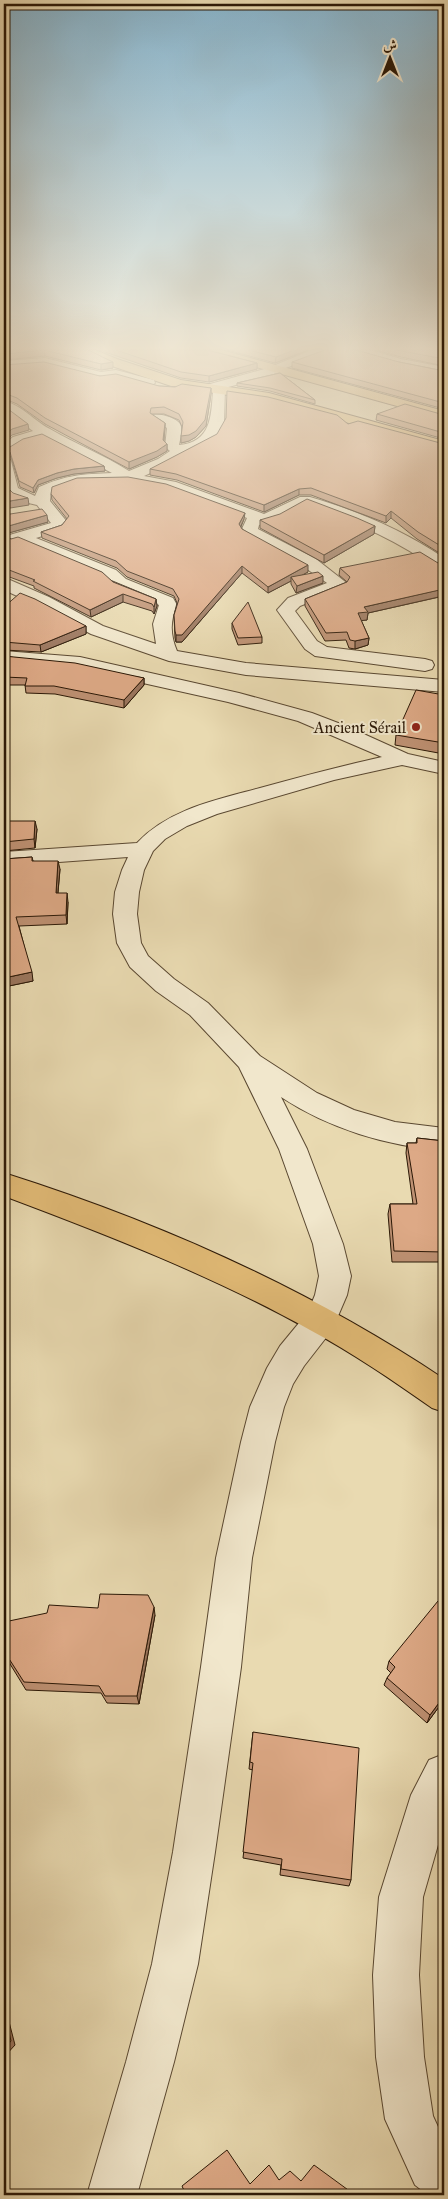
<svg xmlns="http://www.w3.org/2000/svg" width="448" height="2199" viewBox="0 0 448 2199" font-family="'IM FELL Great Primer',Amiri,serif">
  <rect width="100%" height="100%" fill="#e9dab1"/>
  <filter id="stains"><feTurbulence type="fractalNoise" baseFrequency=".004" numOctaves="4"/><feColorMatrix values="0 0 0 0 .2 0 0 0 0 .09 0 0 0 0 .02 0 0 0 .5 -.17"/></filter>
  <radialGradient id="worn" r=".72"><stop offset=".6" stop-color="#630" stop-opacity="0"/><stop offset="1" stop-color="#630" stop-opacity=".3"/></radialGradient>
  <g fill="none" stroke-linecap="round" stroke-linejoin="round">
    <g stroke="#5a4831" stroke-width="2">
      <g id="minor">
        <path d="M312 350H328L326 353 283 369 281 372 225 388 224 424 215 439 168 465 144 476 176 482 264 514 300 497H310C358 511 403 530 444 558V570L438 569C397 541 353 520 306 505L279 520 259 525 258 529 316 559 348 584 345 588 300 606 295 611 317 641 327 647 425 659 432 661 434 665 432 669 425 671 315 656 305 649 277 610 288 598 327 583 304 567 243 534 241 531 247 518 167 489 128 481 77 483 68 485 51 492 50 501 68 523 62 530 36 538 116 570 126 579 173 598 177 605C170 621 170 634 177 651L246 663 444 680V692L246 675 169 661 91 634 37 605 4 590V579L10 580 49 597 103 626 156 644 153 624 159 605 114 587 104 578 19 542 12 544 6 542 4 539 6 536 51 523 37 505 20 501 8 494 4 488V457L9 458 11 461 18 488 35 496 39 487C66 475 82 474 112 473L43 437 23 443 9 453 4 454V444L13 437 33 431 4 410V401C22 405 34 421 50 429 76 444 104 455 129 471L158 459 170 451 165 447 167 428 151 418 153 415C160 413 176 418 180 424 183 429 180 440 179 445 211 442 211 417 213 392H203L201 389 203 386 268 368Z"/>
        <path d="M352 350H370L401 359 444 367V375L399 366 354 353Z"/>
        <path d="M45 358 101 372 116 370 154 380 155 383 149 387 116 378 101 380 45 366 4 369V361Z"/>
        <path d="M4 651 80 657 239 693 312 713 346 726 408 754 444 762V774L402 765 334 780 217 814 187 826 165 839 153 851 144 870 139 892 137 914 141 943 148 956 174 979 208 1003 260 1056 317 1093 354 1110 395 1122 444 1128V1150C388 1147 328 1128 281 1097L307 1149 343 1244 351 1276 347 1295 332 1330 304 1366 293 1384 284 1407 275 1442 252 1558 241 1667 215 1852 198 1964 174 2062 137 2195H87L126 2062 152 1964 173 1852 201 1667 216 1558 241 1442 250 1407 267 1368 280 1346 308 1312 315 1295 319 1276 313 1244 279 1149 239 1067 190 1015 156 991 130 967 117 943 113 914 115 892 122 870 128 857 4 866V852L137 843C169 809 216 800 260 788 300 777 341 766 382 757L298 721 228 702 80 669 4 662Z"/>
        <path d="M444 1754V1824L423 1897 419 1975 424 2057 433 2116 444 2140V2195H428L415 2185 385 2119 376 2057 373 1975 379 1897 411 1795 429 1760Z"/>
      </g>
    </g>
    <g stroke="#2b1806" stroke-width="2">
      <g id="major">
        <path d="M80 350H95L117 359 181 380 269 393 444 441V449L268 401 174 387 109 365Z"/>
        <path d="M203 350H221L444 411V419L205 353Z"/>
      </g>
    </g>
    <g stroke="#2b1806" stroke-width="2">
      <path id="highway" d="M4 1173C159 1222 309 1289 444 1379V1412L432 1408C392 1380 353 1353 310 1330 213 1276 108 1235 4 1196Z"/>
    </g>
    <use href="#minor" fill="#f1e7cc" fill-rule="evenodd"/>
    <use href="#major" fill="#e4bd78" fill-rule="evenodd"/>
    <use href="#highway" fill="#e4bd78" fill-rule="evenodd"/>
  </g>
  <g fill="#be9173" stroke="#2b1806">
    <path d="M4 350H88L113 368 101 370 45 356Z"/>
    <path d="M99 350H207L257 363V369L209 382 181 378Z"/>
    <path d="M227 350H308L275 363Z"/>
    <path d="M375 350H444V366L401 357Z"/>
    <path d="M292 362H399L444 371V409L292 368Z"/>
    <path d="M4 365 100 376 159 386 211 388V394L206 426 196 437 189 441 181 443 182 427 179 420 164 414H151L165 423 164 441 167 444V451L157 457 129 469 45 424 17 404 5 399 4 400Z"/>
    <path d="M280 373 315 400V404L270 391 237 386V383Z"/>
    <path d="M377 414 444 415V439L376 420Z"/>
    <path d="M348 424 444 444V556L417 539 391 518 386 523 311 495H299L264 512 177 480 150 475V469Z"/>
    <path d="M5 450 104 466 105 471 74 474 57 478 38 485 34 493 20 487 11 457 6 456Z"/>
    <path d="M51 494 244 519 241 527 242 529 308 572 301 575 323 583 296 593 291 584V581L268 593 242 573 182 642H176L175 638 174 615 177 603 174 596 127 577 117 568 42 538 41 532 62 525 67 519 52 500Z"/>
    <path d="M4 515 48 522 5 534 4 536 156 599 157 606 154 614 152 611 123 602 91 617 34 588V586L4 575Z"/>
    <path d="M260 520 375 526 374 534 324 563 260 528Z"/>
    <path d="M438 563 444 565V596L368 613 367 620H361L369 638 368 645 355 649 349 648 346 640 325 641 305 606V599L347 582 339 575 340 568Z"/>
    <path d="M4 607 86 626V634L41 652 4 650Z"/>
    <path d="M232 623 262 637V643L238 645 232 629Z"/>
    <path d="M4 656 144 678V685L124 708 55 694 26 693 25 685H4Z"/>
    <path d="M444 695V754L395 745 396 735Z"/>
    <path d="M4 821 37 829 35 848 4 851Z"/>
    <path d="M32 857 33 861 60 869 58 893 68 902 67 924 19 926 33 981 4 987V859Z"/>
    <path d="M417 1138 444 1141V1262H392L388 1214 390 1204H413L406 1153 407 1143H416Z"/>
    <path d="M444 1608V1700L427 1723 384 1685 387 1678 391 1673 387 1669 389 1661Z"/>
    <path d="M155 1615 139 1704 107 1703 101 1693 26 1690 7 1659 4 1651Z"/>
    <path d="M253 1732 351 1880 349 1886 280 1875 281 1865 243 1858 253 1770 249 1769Z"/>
  </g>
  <g fill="#9b765e" stroke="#2b1806">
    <path d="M44 350 45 356 4 360V354Z"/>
    <path d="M294 350H308L275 363 276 357Z"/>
    <path d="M113 362V368L101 370V364Z"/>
    <path d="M257 363V369L209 382V376Z"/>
    <path d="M211 388V394L206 426 196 437 189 441 181 443V436Z"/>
    <path d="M165 423V429L163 447 167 444V451L157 457 129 469V462L163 440Z"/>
    <path d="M28 424 29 430 12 435 4 443V436L12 429Z"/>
    <path d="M104 466 105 471 74 474 57 478 38 485 34 493 33 488 38 480 57 473 74 469Z"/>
    <path d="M299 489V495L264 512V505Z"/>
    <path d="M28 498 29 505 4 509V502Z"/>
    <path d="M391 511V518L386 523V516Z"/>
    <path d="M245 513 244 519 239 530V524Z"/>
    <path d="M47 515 48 522 5 534 4 536V528L5 527Z"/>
    <path d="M375 526 374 534 324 563V555Z"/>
    <path d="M308 565V572L293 580 291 577V581L268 593V587Z"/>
    <path d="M242 566V573L182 642H176V635Z"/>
    <path d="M323 576V583L296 593 297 586Z"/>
    <path d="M443 589V596L368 613 367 620 358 621V613L364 607Z"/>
    <path d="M123 594V602L91 617 90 610Z"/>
    <path d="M156 599 157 606 154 614V607Z"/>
    <path d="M86 626V634L41 652 40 645Z"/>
    <path d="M369 638 368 645 355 649V641Z"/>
    <path d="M144 678V685L124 708V700Z"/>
    <path d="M35 821 37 829 35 848 34 839Z"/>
    <path d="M58 861 60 869 57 902 56 893Z"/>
    <path d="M67 893 68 902 67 924 66 915Z"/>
    <path d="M32 972 33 981 4 987V978Z"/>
    <path d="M154 1607 155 1615 139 1704 137 1696Z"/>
    <path d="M444 1696V1700L427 1723 430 1715Z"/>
    <path d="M4 2006 6 2010 15 2045 4 2057Z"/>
  </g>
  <g fill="#dda986" stroke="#2b1806">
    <path d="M4 350H88L113 362 101 364 44 350 4 354Z"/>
    <path d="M116 350H207L257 363 209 376 181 372Z"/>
    <path d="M248 350H294L276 357Z"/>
    <path d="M325 350H356L399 362 444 371V403L292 362Z"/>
    <path d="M396 350H444V359L402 351Z"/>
    <path d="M44 362 100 376 116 374 159 386 175 387 182 384 211 388 205 420 196 431 189 435 181 436 183 422 179 414 164 407 151 408 150 413 165 423 163 440 167 444 157 451 129 462 45 418 17 398 4 393V365Z"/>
    <path d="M280 373 315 400 270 388 237 383Z"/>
    <path d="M227 391 268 397 337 415 348 424 358 421 444 444V548L418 532 391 511 386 516 311 488 299 489 264 505 176 474 150 469 217 434 226 418Z"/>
    <path d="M405 404 444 415V433L377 414Z"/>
    <path d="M4 406 28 424 12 429 4 436Z"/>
    <path d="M42 434 104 466 74 469 57 473 38 480 33 488 19 481 10 452 5 450 23 439Z"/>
    <path d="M128 477 166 484 245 513 239 524 242 529 308 565 268 587 242 566 182 635H176L175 631 174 615 179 599 173 589 127 571 116 561 41 532 62 525 69 516 51 494 52 487 77 478Z"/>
    <path d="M4 484 13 493 28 498 4 502Z"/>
    <path d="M307 499 357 518 375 526 324 555 260 520 280 514Z"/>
    <path d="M42 509 47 515 5 527 4 528V515Z"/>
    <path d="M4 536 11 539 18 537 102 572 113 582 156 599 154 607 152 604 123 594 90 610 33 581 35 580 4 568Z"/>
    <path d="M420 552 438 563 444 565V589L364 607 368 612 358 613 369 638 355 641 350 640 347 632 326 633 305 599 347 582 350 577 340 568Z"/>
    <path d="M318 572 323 576 297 586 291 577Z"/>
    <path d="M20 593 35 599 86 626 40 645 4 642V607Z"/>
    <path d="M248 602 262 637 238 638 232 623Z"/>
    <path d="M4 656 75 663 144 678 124 700 54 686H25L27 678 4 677Z"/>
    <path d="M416 690 444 695V743L396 735Z"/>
    <path d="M4 821H35L34 839 4 842Z"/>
    <path d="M32 857V861H58L56 893H67L66 915 16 917 32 972 4 978V859Z"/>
    <path d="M417 1138 444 1141V1252L394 1251 390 1204H417L407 1143H417Z"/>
    <path d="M100 1594 148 1595 154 1607 137 1696H105L99 1686 24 1682 4 1651 9 1621 47 1613 49 1605 98 1608Z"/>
    <path d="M438 1601 444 1608V1696L430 1715 387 1678 395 1667 389 1661Z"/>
    <path d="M253 1732 359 1748 351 1880 281 1869 282 1859 243 1852 253 1763 250 1762Z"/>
    <path d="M4 2011 11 2041 4 2049Z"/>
    <path d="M227 2150 250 2184 269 2165 279 2180 290 2171 301 2181 314 2165 355 2195H186L182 2186Z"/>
  </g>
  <linearGradient id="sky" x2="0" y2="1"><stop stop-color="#87b6d0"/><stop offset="0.53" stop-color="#f5eedc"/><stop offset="1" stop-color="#f5eedc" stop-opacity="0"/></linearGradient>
  <rect width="448" height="658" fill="url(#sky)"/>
  <circle fill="#8f2418" stroke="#f1e7cc" stroke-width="2" cx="416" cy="727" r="5"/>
  <g text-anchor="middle" stroke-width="4" stroke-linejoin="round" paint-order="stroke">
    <g font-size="16" fill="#2b1806" stroke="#f1e7cc" text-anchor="end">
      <text x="406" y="733">Ancient Sérail</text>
    </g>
  </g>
  <rect width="448" height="2199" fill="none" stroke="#e9dab1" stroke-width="20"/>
  <rect x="5" y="5" width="438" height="2189" fill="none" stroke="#2b1806" stroke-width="2.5"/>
  <rect x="10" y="10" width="428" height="2179" fill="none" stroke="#2b1806"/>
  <g transform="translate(390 58)" stroke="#f1e7cc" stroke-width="4" paint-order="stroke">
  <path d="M0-4L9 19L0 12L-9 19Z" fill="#2b1806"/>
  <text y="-8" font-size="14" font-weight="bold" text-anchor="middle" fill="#2b1806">ش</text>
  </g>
  <rect width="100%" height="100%" filter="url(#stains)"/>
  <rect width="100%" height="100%" fill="url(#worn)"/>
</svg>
